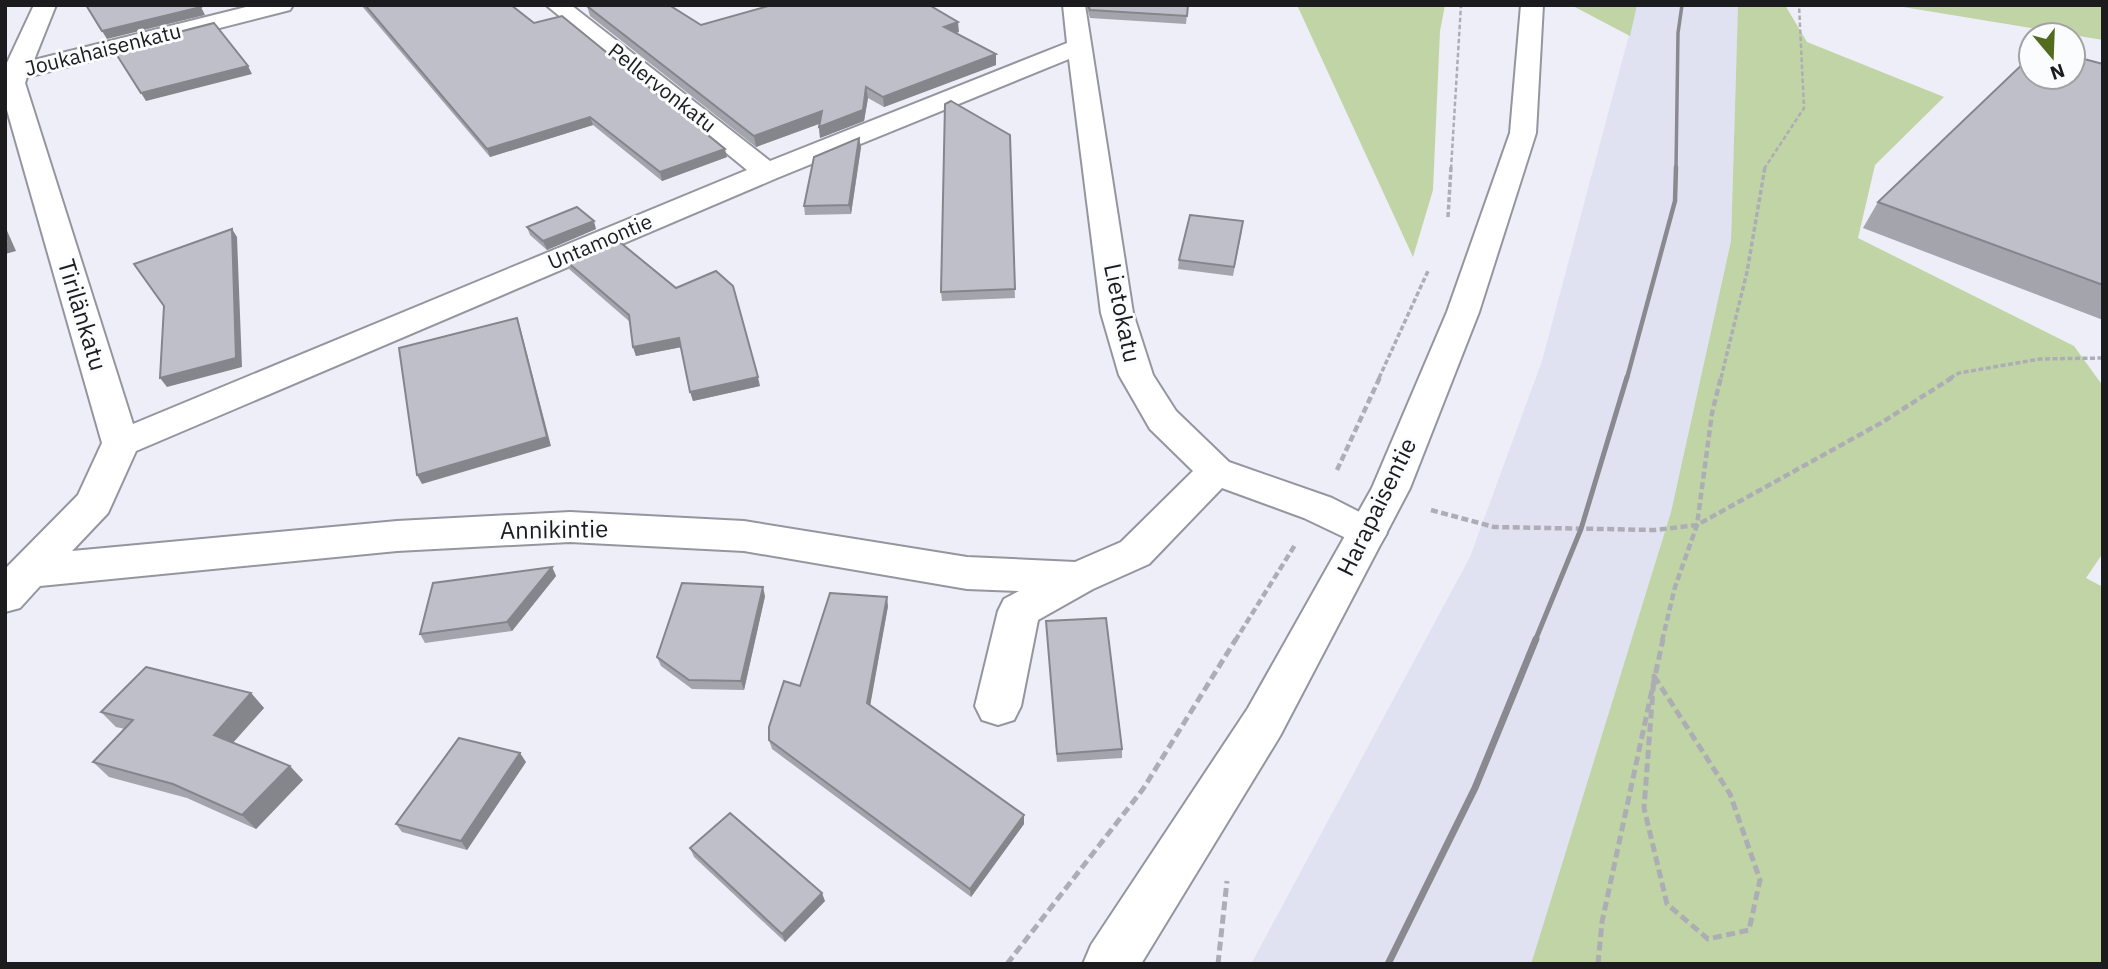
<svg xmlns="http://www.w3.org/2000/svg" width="2108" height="969" viewBox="0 0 2108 969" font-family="'IBM Plex Sans',sans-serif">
  <rect width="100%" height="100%" fill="#edeef7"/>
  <path fill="#e0e2f2" d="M1637 5H1738L1731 241 1671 512 1531 964H1251L1470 557 1542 361Z"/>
  <g fill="#c1d4a5">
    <path d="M1297 5H1445L1440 31 1433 190 1413 257Z"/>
    <path d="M1571 5H1637L1630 36Z"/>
    <path d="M1738 5H1785L1807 42 1944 97 1875 165 1858 238 2074 346 2103 386V553L2086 578 2103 587V964H1531L1671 512 1731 241Z"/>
    <path d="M1891 5H2103V40L2073 35Z"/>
  </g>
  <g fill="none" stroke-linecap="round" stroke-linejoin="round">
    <g stroke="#94959e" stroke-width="4">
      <path id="minor" d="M34 5H56L34 60 254 5H293L290 10 27 77 25 83 133 424 747 170 546 5H571L770 161 1067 43 1063 5H1085L1133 313 1153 375 1176 411 1229 462 1332 498 1381 523 1387 533 1381 543 1367 548 1304 518 1222 488 1149 564 1093 589 1038 620 1021 706 1014 720 998 725 982 720 975 706 998 611 1004 599 1019 591 967 589 744 551 570 542 397 551 40 586 20 608 5 612V569L78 495 102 443 5 103V67ZM1069 59 1101 313 1119 375 1150 429 1193 471 1121 542 1075 562 967 557 744 521 570 512 397 521 72 551 108 513 136 451 777 178Z"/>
    </g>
    <g stroke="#94959e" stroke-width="4">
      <path id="major" d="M1521 5H1543L1536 133 1479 312 1410 488 1280 736 1141 964H1083L1091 945 1248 708 1372 488 1447 312 1510 133Z"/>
    </g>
    <g stroke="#adaeb5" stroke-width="2.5" stroke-dasharray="4.5 2.5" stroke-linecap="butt">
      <path d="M1451 169 1461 5"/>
      <path d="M1764 169 1804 108 1799 5"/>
    </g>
    <g stroke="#adaeb5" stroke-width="3.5" stroke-dasharray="5 2.5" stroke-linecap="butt">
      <path d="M1448 217 1451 167"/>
      <path d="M1379 378 1428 271"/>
      <path d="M1721 378 1747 272 1765 167"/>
      <path d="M1950 378 1959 373 2040 359 2103 358"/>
    </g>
    <g stroke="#adaeb5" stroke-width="4.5" stroke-dasharray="7 3.5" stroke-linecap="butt">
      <path d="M1337 470 1380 377"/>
      <path d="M1431 510 1494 527 1655 530 1697 525 1881 423 1953 377"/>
      <path d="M1235 641 1295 545"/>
      <path d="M1662 641 1675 587 1697 525 1712 413 1721 377"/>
    </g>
    <g stroke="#adaeb5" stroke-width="5" stroke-dasharray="9 4.5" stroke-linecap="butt">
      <path d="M1654 676 1730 794 1760 880 1749 930 1708 939 1667 904 1644 808Z"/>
      <path d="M1007 964 1143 789 1236 639"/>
      <path d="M1218 964 1227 881"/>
      <path d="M1598 964 1602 922 1663 639"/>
    </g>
    <use href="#minor" fill="#fff" fill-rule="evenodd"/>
    <use href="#major" fill="#fff" fill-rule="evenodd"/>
    <path stroke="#898990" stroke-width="3.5" d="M1676 169 1678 33 1682 5"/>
    <path stroke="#898990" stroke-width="4.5" d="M1627 378 1675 201 1676 167"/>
    <path stroke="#898990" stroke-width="5" d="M1535 641 1581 529 1627 377"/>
    <path stroke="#898990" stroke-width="7" d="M1388 964 1475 788 1536 639"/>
  </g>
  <g fill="#a3a4ac">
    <path d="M361 5H511L534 23 727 157 662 181 593 125 490 157Z"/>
    <path d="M1086 5H1188L1186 24 1090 18Z"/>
    <path d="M587 6 701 25 959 32 956 33 996 65 884 107 868 98 864 121 820 138 819 127V124L756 147 590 16Z"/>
    <path d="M2103 64V320L1863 228 1878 202Z"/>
    <path d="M1010 135 1015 298 942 301 941 292Z"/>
    <path d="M859 138 861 147 851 214 805 215 804 206Z"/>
    <path d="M527 227 596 229 547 250 530 235Z"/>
    <path d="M1242 230 1233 276 1178 269 1179 260Z"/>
    <path d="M566 261 760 386 693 401 681 347 636 356 633 347 630 322 569 269Z"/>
    <path d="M552 567 556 576 512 631 425 643 420 634Z"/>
    <path d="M765 596 744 690 692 689 661 666 657 657Z"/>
    <path d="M888 606 870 705 1024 824 971 897 772 749 769 740 800 686Z"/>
    <path d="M1046 621 1122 749V758L1057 762Z"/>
    <path d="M251 693 264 708 233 743 303 780 256 829 187 798 109 777 93 762 125 729 116 727 101 712Z"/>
    <path d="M526 762 467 850 402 832 396 824Z"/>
    <path d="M690 848 825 901 785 942 694 857Z"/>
  </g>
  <g fill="#85868c">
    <path d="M201 7 205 15 107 39 102 31Z"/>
    <path d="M958 22 959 32 944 37V27Z"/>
    <path d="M996 54V65L884 107 883 97Z"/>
    <path d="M248 66 252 74 146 101 141 93Z"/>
    <path d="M866 87 868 98 864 121 820 138 819 127Z"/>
    <path d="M822 111 824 122 756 147 754 136Z"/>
    <path d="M590 117 593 125 490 157 487 149Z"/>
    <path d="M859 138 861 147 851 214 849 205Z"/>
    <path d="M725 149 727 157 662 181 660 172Z"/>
    <path d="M594 221 596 229 547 250 543 241Z"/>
    <path d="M5 226 16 251 5 254Z"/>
    <path d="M232 229 237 237 242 367 167 387 160 378Z"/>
    <path d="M517 318 520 327 551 446 422 484 417 475Z"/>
    <path d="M679 338 682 347 636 356 633 347Z"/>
    <path d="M758 377 760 386 693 401 690 392Z"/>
    <path d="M552 567 556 576 512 631 507 622Z"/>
    <path d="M763 587 765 596 744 690 741 681Z"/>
    <path d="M887 597 888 606 869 712 867 703Z"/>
    <path d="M251 693 264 708 227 749 214 735Z"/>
    <path d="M520 753 526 762 467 850 461 841Z"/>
    <path d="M290 766 303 780 256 829 242 815Z"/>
    <path d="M1024 815V824L971 897 970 889Z"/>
    <path d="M822 893 825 901 785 942 782 934Z"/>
  </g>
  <g fill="#bebfc8" stroke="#85868c" stroke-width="2">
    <path d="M86 5H200L201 7 102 31Z"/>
    <path d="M365 5H511L534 23 562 16 725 149 660 172 590 117 487 149Z"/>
    <path d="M590 5H669L701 25 772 5H929L958 22 944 27 996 54 883 97 866 87 863 110 819 127 822 111 754 136 587 6Z"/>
    <path d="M1088 5H1188L1187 16 1090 10Z"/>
    <path d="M214 23 248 66 141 93 113 49Z"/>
    <path d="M2031 56V77H2073V56L2103 64V285L1878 202Z"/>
    <path d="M951 101 1010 135 1015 289 941 292 945 104Z"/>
    <path d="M859 138 849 205 804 206 814 157Z"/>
    <path d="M577 207 594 221 543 241 527 227Z"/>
    <path d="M1190 215 1243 221 1234 267 1179 260Z"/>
    <path d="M232 229 236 358 160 378 164 306 134 264Z"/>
    <path d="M5 233 9 242 5 243Z"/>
    <path d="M616 239 676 288 716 271 733 286 758 377 690 392 679 338 633 347 629 315 566 261Z"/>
    <path d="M517 318 547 437 417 475 399 348Z"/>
    <path d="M552 567 507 622 420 634 433 583Z"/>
    <path d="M682 583 763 587 741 681 689 680 657 657Z"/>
    <path d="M830 593 887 597 867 703 1024 815 970 889 769 740V727L784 681 800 686Z"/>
    <path d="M1106 618 1122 749 1057 754 1046 621Z"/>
    <path d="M146 667 251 693 214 735 290 766 242 815 173 784 93 762 133 720 101 712Z"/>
    <path d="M459 738 520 753 461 841 396 824Z"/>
    <path d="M730 813 822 893 782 934 690 848Z"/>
  </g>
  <g text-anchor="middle" stroke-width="6" stroke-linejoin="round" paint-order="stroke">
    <g font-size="21" fill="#1c1c1f" stroke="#fbfcfe">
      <text transform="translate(103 50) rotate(-14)" y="7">Joukahaisenkatu</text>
      <text transform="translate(662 88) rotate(38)" y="7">Pellervonkatu</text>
      <text transform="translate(600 242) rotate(-23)" y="7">Untamontie</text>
    </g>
    <g font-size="24" fill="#1c1c1f" stroke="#fbfcfe">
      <text transform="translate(1122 313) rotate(78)" y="8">Lietokatu</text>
      <text transform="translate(82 315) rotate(73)" y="8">Tirilänkatu</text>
      <text transform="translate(1377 507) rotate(-64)" y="8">Harapaisentie</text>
      <text transform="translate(554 530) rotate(-1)" y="8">Annikintie</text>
    </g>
  </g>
  <rect width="2108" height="969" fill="none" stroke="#1c1c1f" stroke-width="14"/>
  <g transform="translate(2052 56) rotate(161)"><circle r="33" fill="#fbfcfe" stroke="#a2a2a5" stroke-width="2"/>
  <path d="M0-5L12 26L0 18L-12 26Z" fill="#536b1c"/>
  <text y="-10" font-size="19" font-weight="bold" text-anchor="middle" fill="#1c1c1f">N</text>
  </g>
</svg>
